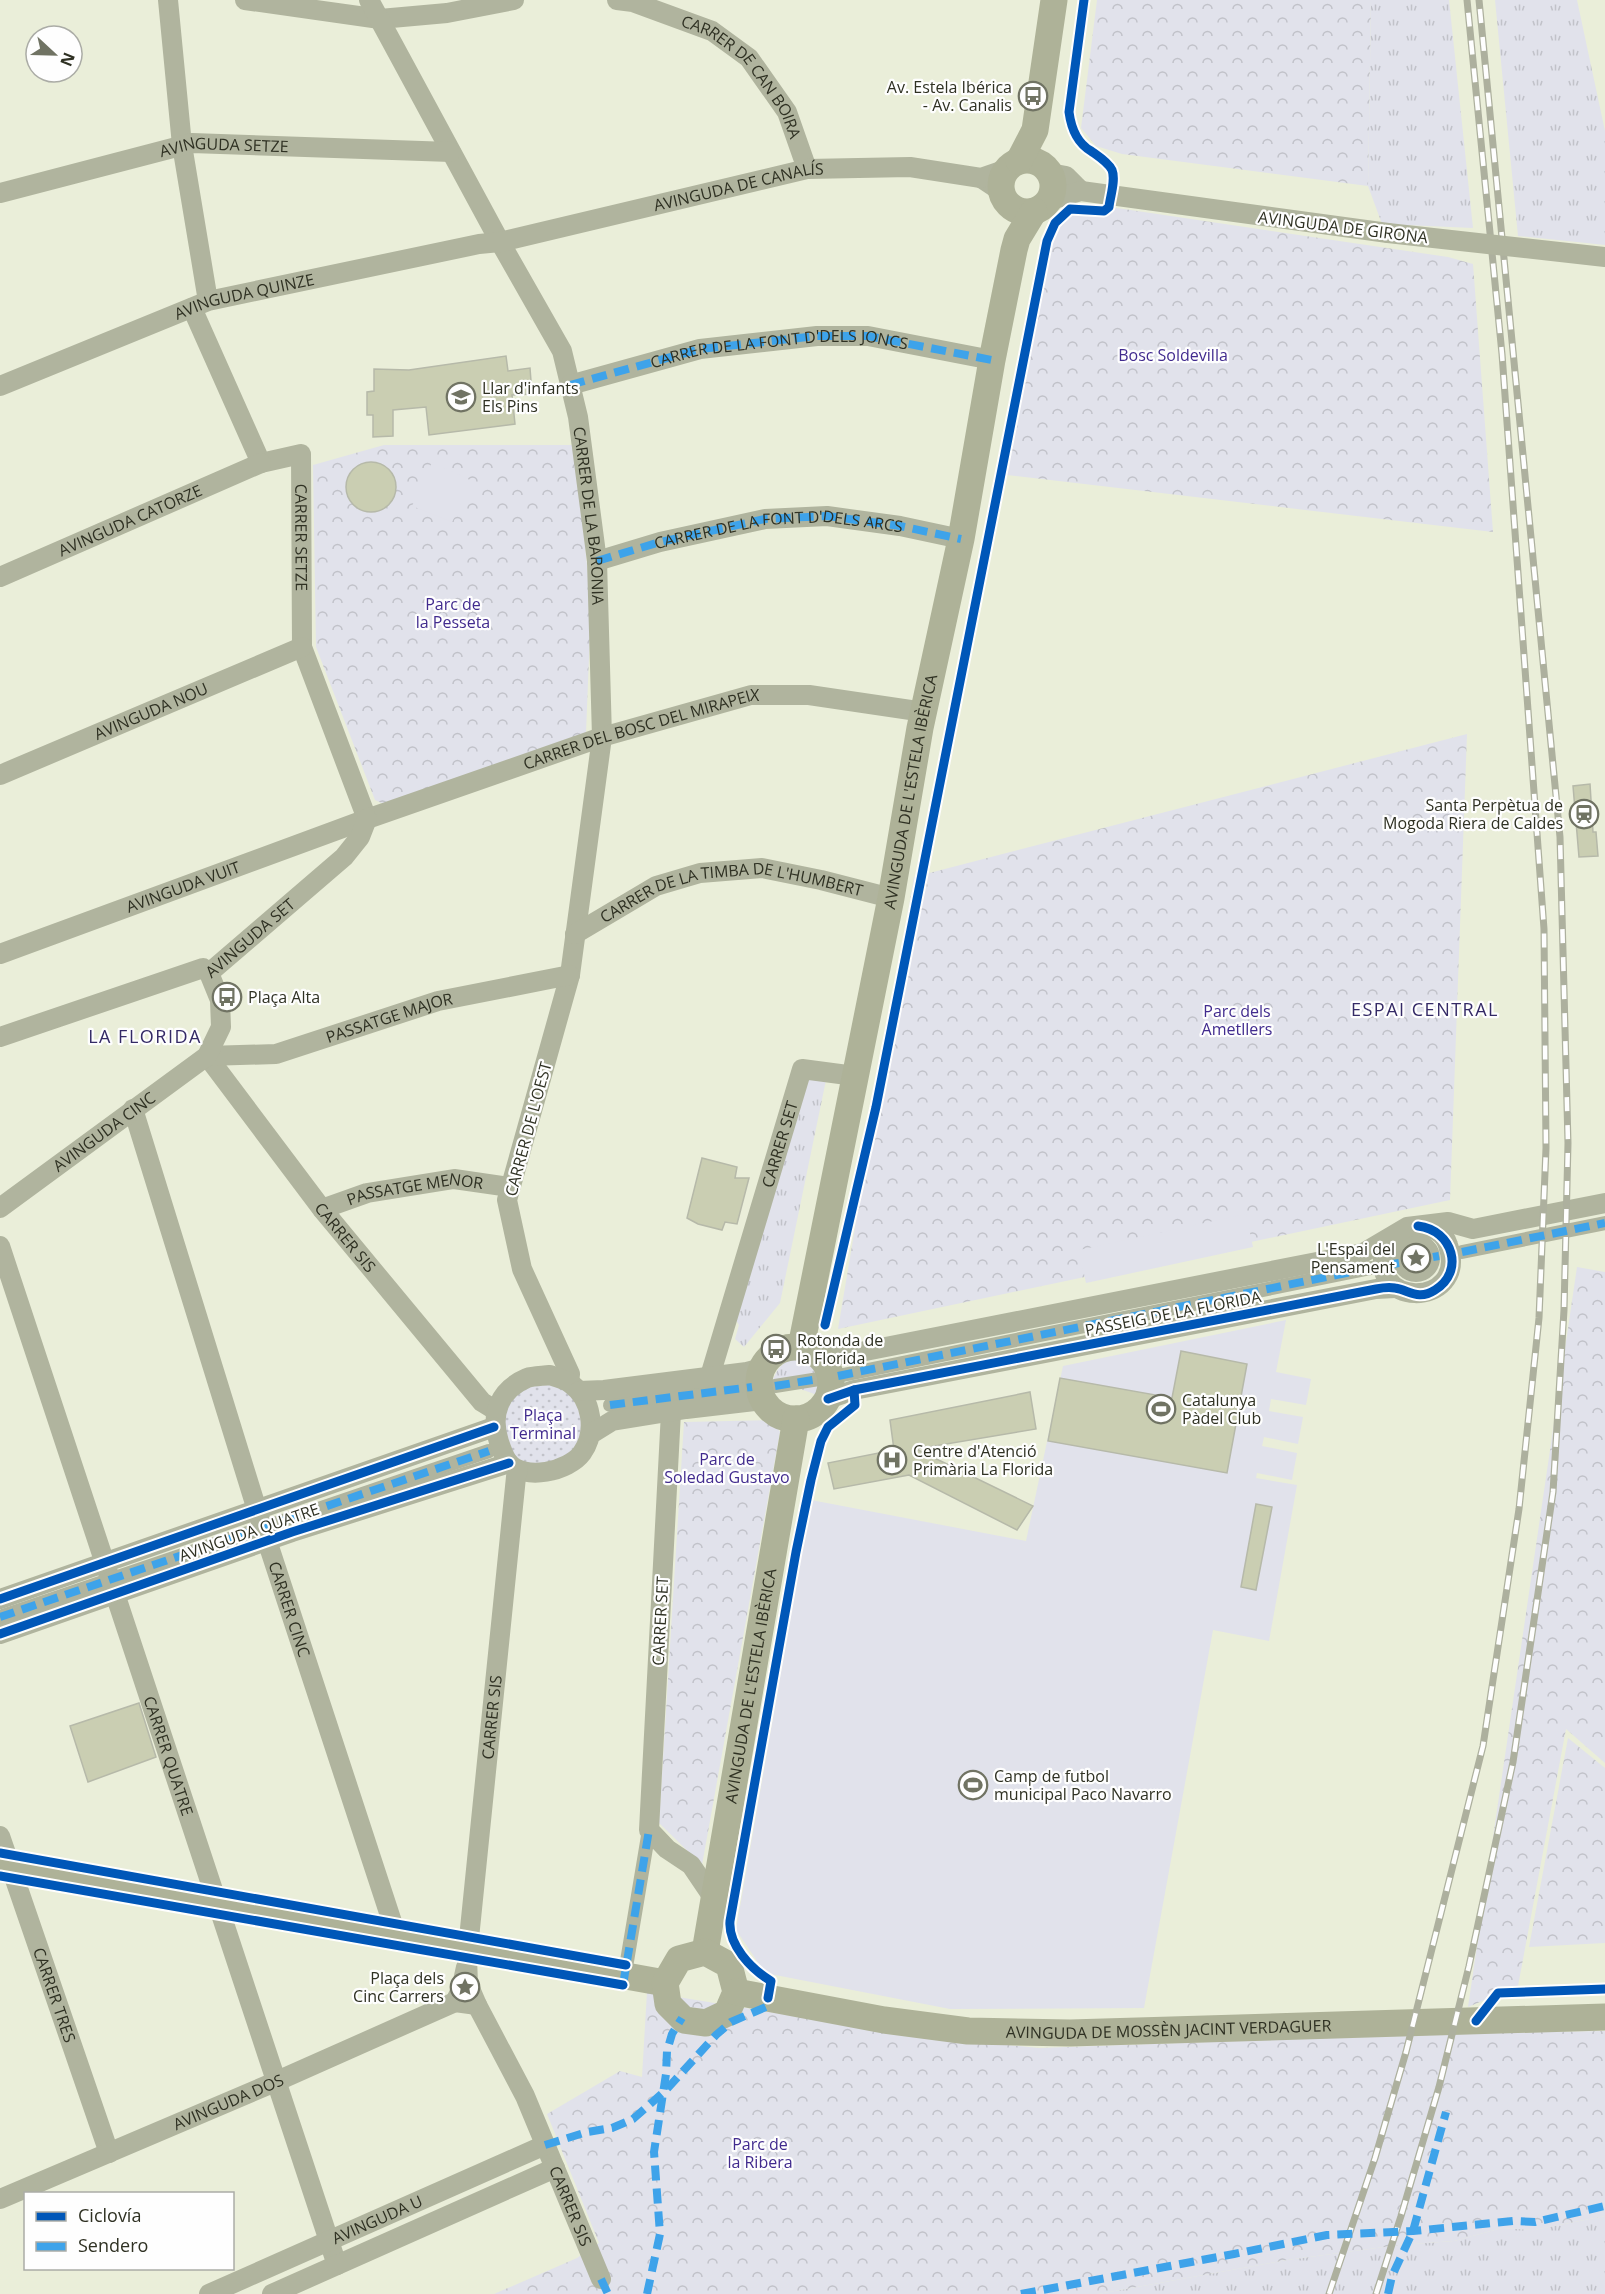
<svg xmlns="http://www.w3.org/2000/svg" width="1605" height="2294" viewBox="0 0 1605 2294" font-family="'Open Sans',sans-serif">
  <defs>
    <pattern id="grass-tufts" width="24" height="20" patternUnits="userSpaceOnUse" patternTransform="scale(1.5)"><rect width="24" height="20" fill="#e1e2eb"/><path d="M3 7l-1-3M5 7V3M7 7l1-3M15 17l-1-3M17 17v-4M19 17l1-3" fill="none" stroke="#c1c2c9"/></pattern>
    <pattern id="park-crowns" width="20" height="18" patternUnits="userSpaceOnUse" patternTransform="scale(1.5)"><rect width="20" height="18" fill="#e1e2eb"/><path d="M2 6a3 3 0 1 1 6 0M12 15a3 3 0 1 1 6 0" fill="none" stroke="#c1c2c9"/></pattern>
    <pattern id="garden-dots" width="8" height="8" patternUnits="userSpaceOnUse" patternTransform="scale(1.5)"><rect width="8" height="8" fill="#e1e2eb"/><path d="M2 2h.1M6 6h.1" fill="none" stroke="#c1c2c9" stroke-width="1.8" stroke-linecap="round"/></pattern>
  </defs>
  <rect width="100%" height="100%" fill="#eaeed9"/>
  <g fill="url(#grass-tufts)">
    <path d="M1371 0H1449L1473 228 1382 224 1368 186Z"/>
    <path d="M1495 0H1577L1605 131V245L1518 236Z"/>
    <path d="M807 1076 826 1080 780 1303 744 1347 735 1339 739 1325 734 1317Z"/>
    <path d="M801 1347C831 1361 832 1367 828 1399L773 1379 778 1369 784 1363 782 1348Z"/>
    <path d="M1605 2216V2294H1098L1287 2260 1399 2245 1454 2241 1502 2228 1534 2230Z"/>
  </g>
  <g fill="url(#park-crowns)">
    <path d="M1097 0H1371L1368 186 1122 154 1096 146 1081 128Z"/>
    <path d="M1090 204 1448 257 1473 264 1493 532 1007 475 1051 233 1075 211Z"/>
    <path d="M384 445H575L591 605 586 733 390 807 375 800 316 647 313 465Z"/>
    <path d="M1467 734 1450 1200 838 1329 914 877Z"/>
    <path d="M1577 1267 1605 1272V1763L1566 1729 1518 1986 1468 2007Z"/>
    <path d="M772 1420 780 1432 702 1865 659 1823 684 1422Z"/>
    <path d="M1568 1738 1605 1768V1943L1529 1947Z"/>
    <path d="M647 1992 924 2037 1039 2048 1465 2033 1605 2031V2216L1534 2230 1502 2228 1454 2241 1399 2245 1287 2260 1098 2294H494L577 2258 599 2243 547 2114 620 2071 642 2077Z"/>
  </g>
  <path fill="url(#garden-dots)" d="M550 1375 590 1411 582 1453 518 1470 495 1410 506 1392Z"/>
  <g fill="#e1e2eb">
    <path d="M432 462 472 481 452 522 412 506Z"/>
    <path d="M1246 1214 1253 1247 1086 1283 1079 1250Z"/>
    <path d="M1286 1320 1276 1372 1311 1379 1306 1405 1271 1399 1269 1411 1303 1417 1298 1444 1264 1437 1262 1446 1297 1453 1292 1480 1257 1473 1256 1478 1297 1485 1269 1641 1213 1630 1144 2008 950 2009 765 1973 736 1930 811 1500 1026 1541 1063 1366Z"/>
  </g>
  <g fill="#caceb2" stroke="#b6b9a9" stroke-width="1.5">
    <path d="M506 356 508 371 530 368 532 394 512 395 515 424 429 435 426 407 393 410V436L373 437V415H367V392L374 391V369L409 370Z"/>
    <circle cx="371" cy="487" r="25"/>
    <path d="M1590 784 1593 832H1596L1598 856 1579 857 1573 786Z"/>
    <path d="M702 1158 737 1167 735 1178H749L737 1224 725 1222 722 1230 698 1224 687 1218Z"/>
    <path d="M1181 1351 1247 1364 1227 1473 1048 1441 1060 1378 1172 1398Z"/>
    <path d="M1030 1392 1036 1429 916 1449 1033 1506 1017 1530 909 1475 834 1489 828 1463 894 1450 890 1420Z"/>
    <path d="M1256 1504 1272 1507 1256 1590 1241 1587Z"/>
    <path d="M139 1703 156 1757 88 1782 70 1726Z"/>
  </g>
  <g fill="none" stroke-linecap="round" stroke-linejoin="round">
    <g stroke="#b0b49e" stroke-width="14">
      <circle cx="1416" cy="1258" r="17"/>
      <path d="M1462 1252 1605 1223"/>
      <path d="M838 1376 1371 1268"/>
      <path d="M775 1386 819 1379"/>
      <path d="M610 1405 752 1387"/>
      <path d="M0 1617 489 1451"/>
      <path d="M624 1979 649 1830"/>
    </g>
    <g stroke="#b0b49e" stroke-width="20">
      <path d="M168 0 182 145 208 301"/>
      <path d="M245 0 380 19 447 13 514 0"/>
      <path id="s1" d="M369 0 500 242 562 351 578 417 597 561 602 737 570 975 507 1200 522 1269 570 1374 569 1382"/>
      <path id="s2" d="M617 0 633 2 712 31 749 58 787 112 807 169"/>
      <path d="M1050 173 1066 176 1081 191"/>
      <path d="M981 178 1002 192"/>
      <path id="s3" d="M0 193 192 143 451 152"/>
      <path d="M1048 201 1081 191 1388 233"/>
      <path id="s4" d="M192 308 261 463 301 454 302 647 367 819"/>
      <path d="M570 385 700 349 817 336H868L992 360"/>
      <path id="s5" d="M0 386 208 301 479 244 500 242 807 169 910 167 981 178 1007 169"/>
      <path d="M597 561 660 542 765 519 827 516 900 526 961 539"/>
      <path id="s6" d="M0 577 261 463"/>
      <path id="s7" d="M0 775 302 647"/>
      <path id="s8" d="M575 934 656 886 700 873 762 868 821 880 891 898"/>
      <path id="s9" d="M0 954 367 819 602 737 751 695H809L924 712"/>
      <path id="s10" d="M209 973 344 857 360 837 367 819"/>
      <path d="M0 1037 203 968 209 973"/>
      <path id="s11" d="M207 1056 322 1209 482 1402 495 1410"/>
      <path id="s12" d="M207 1056 276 1054 438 1001 570 975"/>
      <path id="s13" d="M133 1109 257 1510 396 1934"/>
      <path id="s14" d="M0 1208 207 1056 221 1027 220 1000 209 973"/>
      <path id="s15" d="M322 1209 367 1193 454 1179 510 1187"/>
      <path d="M1388 1240C1358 1310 1470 1310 1448 1245 1444 1232 1432 1227 1419 1226"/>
      <path id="s16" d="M0 1246 337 2265"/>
      <path d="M820 1355H845L1363 1253 1407 1227 1448 1222 1473 1229 1605 1203"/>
      <path d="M550 1375C557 1378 565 1379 571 1384 592 1399 597 1432 582 1453 569 1471 524 1482 508 1462 504 1457 501 1448 499 1442 490 1414 499 1390 527 1378 533 1376 543 1376 550 1375Z"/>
      <path id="s17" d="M710 1376 802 1069 855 1076"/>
      <path d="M579 1391 604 1390 747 1372 762 1368"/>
      <path d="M828 1399 854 1390 1376 1289 1395 1288"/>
      <path d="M671 1412 649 1830 667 1849 691 1865 714 1899"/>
      <path d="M591 1434 612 1421 686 1409 763 1400"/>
      <path d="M0 1599 494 1427"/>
      <path d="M0 1634 292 1532 509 1463"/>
      <path id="s18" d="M0 1836 109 2153"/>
      <path id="s19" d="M466 1967 461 1990 455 2002 477 2005 468 1984 467 1958 516 1477 518 1470"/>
      <path id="s20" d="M477 2005 525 2096 601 2279"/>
      <path id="s21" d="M0 2199 275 2082 455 2002"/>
      <path id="s22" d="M209 2294 545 2145"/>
      <path d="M272 2294 555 2168"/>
    </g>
    <g stroke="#aeb298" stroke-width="27">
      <circle cx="1027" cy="186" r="26"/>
      <path d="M1019 161 1035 130 1054 0"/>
      <path id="s23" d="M801 1347 891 898 920 728 961 539 992 360 1014 250 1017 239 1034 211"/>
      <circle cx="795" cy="1383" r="36"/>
      <path d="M0 1863 665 1983"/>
      <path id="s24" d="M705 1952 796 1419"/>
      <path d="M705 1952 729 1965 736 1992 727 2013 706 2023 684 2020 668 2004 665 1983 679 1959Z"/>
      <path id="s25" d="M736 1992 884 2020 968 2031 1070 2033 1605 2017"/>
    </g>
    <g stroke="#adb09e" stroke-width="7">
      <g id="rail">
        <path d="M1329 2294 1375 2158 1406 2052 1483 1746 1519 1509 1539 1318 1546 1148 1544 929 1502 354 1467 0"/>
        <path d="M1376 2294 1401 2216 1439 2087 1469 1966 1513 1762 1553 1492 1564 1310 1568 1143 1560 837 1479 0"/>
      </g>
    </g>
    <use href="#rail" stroke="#fefefe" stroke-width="4.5" stroke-dasharray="14" stroke-linecap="butt"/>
    <path stroke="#b0b49e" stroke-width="20" d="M1388 233 1605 257"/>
    <g stroke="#3ea3ea" stroke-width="8" stroke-dasharray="15 8" stroke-linecap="butt">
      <path id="s26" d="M570 385 700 349 817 336H868L992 360"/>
      <path id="s27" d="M597 561 660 542 765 519 827 516 900 526 961 539"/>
      <path d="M1462 1252 1605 1223"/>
      <path d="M1433 1257 1439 1256"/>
      <path d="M1393 1264 1399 1263"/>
      <path d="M838 1376 1371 1268"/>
      <path d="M775 1386 819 1379"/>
      <path d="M610 1405 752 1387"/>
      <path d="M0 1617 489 1451"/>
      <path d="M623 1985 649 1830"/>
      <path d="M545 2145 587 2132 612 2128 633 2119 666 2090 716 2035 731 2022 766 2007 768 1998"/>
      <path d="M601 2279 608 2294"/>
      <path d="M647 2294 660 2234 654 2152 666 2074 667 2051 672 2034 682 2018"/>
      <path d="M1021 2294 1234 2254 1327 2235 1413 2231 1513 2221 1535 2222 1605 2206"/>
      <path d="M1388 2294 1392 2276 1413 2231 1446 2112"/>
    </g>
    <g stroke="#fefefe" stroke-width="13">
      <g id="cycleway">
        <path d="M825 1325 876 1107 1047 241 1055 223 1070 209 1104 211 1109 207C1110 197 1116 180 1112 170 1108 162 1098 156 1091 151 1077 143 1071 127 1069 112L1084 0"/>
        <path d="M828 1399 854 1390 1376 1289C1381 1288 1389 1287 1395 1288 1409 1290 1418 1301 1435 1290 1465 1272 1453 1230 1418 1226"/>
        <path d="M0 1599 494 1427"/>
        <path d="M0 1634 292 1532 509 1463"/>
        <path d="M0 1853 626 1965"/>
        <path d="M0 1876 623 1985"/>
        <path d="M768 1998 771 1981C751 1969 728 1945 730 1921L796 1552 811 1480 821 1441 828 1427 855 1405 854 1390"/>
        <path d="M1476 2021 1498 1993 1605 1989"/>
      </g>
    </g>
    <use href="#cycleway" stroke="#0057b8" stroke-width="9"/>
  </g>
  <defs>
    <g id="bus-ring" transform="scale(1.5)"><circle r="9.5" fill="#fefefe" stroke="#707363" stroke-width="1.5"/><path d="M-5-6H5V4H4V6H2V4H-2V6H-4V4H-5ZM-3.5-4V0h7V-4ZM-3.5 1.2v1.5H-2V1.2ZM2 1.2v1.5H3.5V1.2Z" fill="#707363"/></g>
    <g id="school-ring" transform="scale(1.5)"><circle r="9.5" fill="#fefefe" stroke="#707363" stroke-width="1.5"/><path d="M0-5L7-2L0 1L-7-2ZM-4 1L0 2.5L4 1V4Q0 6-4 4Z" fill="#707363"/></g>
    <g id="station-ring" transform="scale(1.5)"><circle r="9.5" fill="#fefefe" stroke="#707363" stroke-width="1.5"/><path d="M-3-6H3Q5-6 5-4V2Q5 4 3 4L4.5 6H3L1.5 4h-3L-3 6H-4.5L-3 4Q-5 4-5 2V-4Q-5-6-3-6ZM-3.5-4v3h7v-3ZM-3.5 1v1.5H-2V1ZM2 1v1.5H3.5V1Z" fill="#707363"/></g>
    <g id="sight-ring" transform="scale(1.5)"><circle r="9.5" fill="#fefefe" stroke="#707363" stroke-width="1.5"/><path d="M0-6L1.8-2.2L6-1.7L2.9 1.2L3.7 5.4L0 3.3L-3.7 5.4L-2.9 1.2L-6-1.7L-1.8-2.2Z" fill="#707363"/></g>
    <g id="stadium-ring" transform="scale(1.5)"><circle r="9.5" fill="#fefefe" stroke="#707363" stroke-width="1.5"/><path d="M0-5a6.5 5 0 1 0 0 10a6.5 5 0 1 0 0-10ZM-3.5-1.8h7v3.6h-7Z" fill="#707363"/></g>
    <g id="hospital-ring" transform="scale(1.5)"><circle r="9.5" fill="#fefefe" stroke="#707363" stroke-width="1.5"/><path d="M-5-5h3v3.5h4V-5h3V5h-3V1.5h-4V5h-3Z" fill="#707363"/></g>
  </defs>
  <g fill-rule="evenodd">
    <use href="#bus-ring" x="1033" y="96"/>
    <use href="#school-ring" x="461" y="397"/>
    <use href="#station-ring" x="1584" y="814"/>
    <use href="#bus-ring" x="227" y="997"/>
    <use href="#sight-ring" x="1416" y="1258"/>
    <use href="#bus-ring" x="776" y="1349"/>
    <use href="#stadium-ring" x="1161" y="1409"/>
    <use href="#hospital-ring" x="892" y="1460"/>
    <use href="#stadium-ring" x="973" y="1785"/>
    <use href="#sight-ring" x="465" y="1987"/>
  </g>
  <g text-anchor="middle" stroke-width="4.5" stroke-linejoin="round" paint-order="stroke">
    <g font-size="16" fill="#2f3123" stroke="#fefefe">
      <text dy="6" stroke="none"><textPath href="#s2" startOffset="154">CARRER DE CAN BOIRA</textPath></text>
      <text dy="6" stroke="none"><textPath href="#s3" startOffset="230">AVINGUDA SETZE</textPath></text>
      <text dy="6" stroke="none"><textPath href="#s5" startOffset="768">AVINGUDA DE CANALÍS</textPath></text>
      <text transform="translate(1343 227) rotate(7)" y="6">AVINGUDA DE GIRONA</text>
      <text dy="6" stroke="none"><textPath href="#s5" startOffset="261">AVINGUDA QUINZE</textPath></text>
      <text dy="6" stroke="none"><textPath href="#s26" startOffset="214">CARRER DE LA FONT D'DELS JONCS</textPath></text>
      <text dy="6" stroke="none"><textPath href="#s1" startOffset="568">CARRER DE LA BARONIA</textPath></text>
      <text dy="6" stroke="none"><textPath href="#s6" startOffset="142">AVINGUDA CATORZE</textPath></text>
      <text dy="6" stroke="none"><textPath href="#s4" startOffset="294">CARRER SETZE</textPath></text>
      <text dy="6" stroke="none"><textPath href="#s27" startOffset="186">CARRER DE LA FONT D'DELS ARCS</textPath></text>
      <text dy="6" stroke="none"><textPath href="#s7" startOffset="164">AVINGUDA NOU</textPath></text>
      <text dy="6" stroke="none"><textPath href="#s9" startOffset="680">CARRER DEL BOSC DEL MIRAPEIX</textPath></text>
      <text dy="6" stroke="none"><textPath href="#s23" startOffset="566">AVINGUDA DE L'ESTELA IBÈRICA</textPath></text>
      <text dy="6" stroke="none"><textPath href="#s9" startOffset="195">AVINGUDA VUIT</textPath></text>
      <text dy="6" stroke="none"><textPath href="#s8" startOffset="168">CARRER DE LA TIMBA DE L'HUMBERT</textPath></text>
      <text dy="6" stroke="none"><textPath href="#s10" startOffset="54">AVINGUDA SET</textPath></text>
      <text dy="6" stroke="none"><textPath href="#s12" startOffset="188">PASSATGE MAJOR</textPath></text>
      <text transform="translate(528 1129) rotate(-75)" y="6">CARRER DE L'OEST</text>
      <text dy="6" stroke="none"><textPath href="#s14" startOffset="129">AVINGUDA CINC</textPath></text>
      <text dy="6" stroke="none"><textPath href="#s17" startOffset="242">CARRER SET</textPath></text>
      <text dy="6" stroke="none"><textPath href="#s15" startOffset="96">PASSATGE MENOR</textPath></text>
      <text dy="6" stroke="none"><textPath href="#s11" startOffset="228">CARRER SIS</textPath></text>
      <text transform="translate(1173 1313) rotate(-11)" y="6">PASSEIG DE LA FLORIDA</text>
      <text transform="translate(249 1532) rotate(-19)" y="6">AVINGUDA QUATRE</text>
      <text dy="6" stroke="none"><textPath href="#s13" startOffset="524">CARRER CINC</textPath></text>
      <text transform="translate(660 1621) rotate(-87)" y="6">CARRER SET</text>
      <text dy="6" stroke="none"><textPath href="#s24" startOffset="270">AVINGUDA DE L'ESTELA IBÈRICA</textPath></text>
      <text dy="6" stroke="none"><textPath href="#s19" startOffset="350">CARRER SIS</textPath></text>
      <text dy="6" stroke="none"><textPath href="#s16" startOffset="537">CARRER QUATRE</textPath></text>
      <text dy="6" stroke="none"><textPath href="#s18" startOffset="168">CARRER TRES</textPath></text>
      <text dy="6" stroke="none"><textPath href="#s25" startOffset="436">AVINGUDA DE MOSSÈN JACINT VERDAGUER</textPath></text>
      <text dy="6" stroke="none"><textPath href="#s21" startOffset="248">AVINGUDA DOS</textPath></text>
      <text dy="6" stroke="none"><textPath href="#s20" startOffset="222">CARRER SIS</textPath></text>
      <text dy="6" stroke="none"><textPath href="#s22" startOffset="184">AVINGUDA U</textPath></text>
    </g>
    <g font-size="16" fill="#2f3123" stroke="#fefefe" text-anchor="start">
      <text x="1012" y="93" text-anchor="end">Av. Estela Ibérica<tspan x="1012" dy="18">- Av. Canalis</tspan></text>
      <text x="482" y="394">Llar d'infants<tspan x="482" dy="18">Els Pins</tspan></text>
      <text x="1563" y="811" text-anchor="end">Santa Perpètua de<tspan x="1563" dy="18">Mogoda Riera de Caldes</tspan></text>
      <text x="248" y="1003">Plaça Alta</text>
      <text x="1395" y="1255" text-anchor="end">L'Espai del<tspan x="1395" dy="18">Pensament</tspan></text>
      <text x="797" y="1346">Rotonda de<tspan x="797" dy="18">la Florida</tspan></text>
      <text x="1182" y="1406">Catalunya<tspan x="1182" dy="18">Pàdel Club</tspan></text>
      <text x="913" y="1457">Centre d'Atenció<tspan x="913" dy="18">Primària La Florida</tspan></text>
      <text x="994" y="1782">Camp de futbol<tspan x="994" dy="18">municipal Paco Navarro</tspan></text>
      <text x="444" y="1984" text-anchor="end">Plaça dels<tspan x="444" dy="18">Cinc Carrers</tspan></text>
    </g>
    <g font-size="16" fill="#412b8e" stroke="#fefefe">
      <text x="1173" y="361">Bosc Soldevilla</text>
      <text x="453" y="610">Parc de<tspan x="453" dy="18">la Pesseta</tspan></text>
      <text x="1237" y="1017">Parc dels<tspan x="1237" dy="18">Ametllers</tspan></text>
      <text x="543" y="1421">Plaça<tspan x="543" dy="18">Terminal</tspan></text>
      <text x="727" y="1465">Parc de<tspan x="727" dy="18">Soledad Gustavo</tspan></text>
      <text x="760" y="2150">Parc de<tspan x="760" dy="18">la Ribera</tspan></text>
    </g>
    <g font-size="18" letter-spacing="1.5" fill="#342a66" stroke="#fefefe">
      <text x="1425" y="1016">ESPAI CENTRAL</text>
      <text x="145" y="1043">LA FLORIDA</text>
    </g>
  </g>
  <rect x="24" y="2192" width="210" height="78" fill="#fefefe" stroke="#abaca6" stroke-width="1.5"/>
  <rect x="36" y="2212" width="30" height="9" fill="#0057b8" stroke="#abaca6" stroke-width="1.5"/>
  <text x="78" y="2222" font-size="18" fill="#2f3123">Ciclovía</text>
  <rect x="36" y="2242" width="30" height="9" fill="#3ea3ea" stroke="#abaca6" stroke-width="1.5"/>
  <text x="78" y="2252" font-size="18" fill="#2f3123">Sendero</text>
  <g transform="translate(54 54) rotate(112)"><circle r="28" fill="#fefefe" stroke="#abaca6" stroke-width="1.5"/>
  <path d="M0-4.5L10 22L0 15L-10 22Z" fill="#707363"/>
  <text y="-9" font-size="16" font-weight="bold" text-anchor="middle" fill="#2f3123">N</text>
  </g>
</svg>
